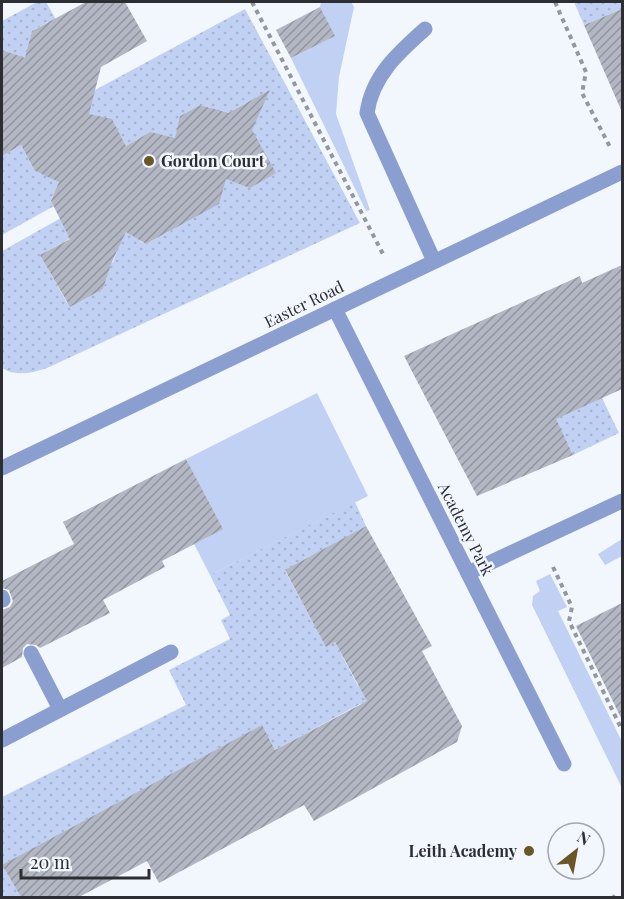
<svg xmlns="http://www.w3.org/2000/svg" width="624" height="899" viewBox="0 0 624 899" font-family="'Playfair Display',serif">
  <defs>
    <pattern id="garden-dots" width="8" height="8" patternUnits="userSpaceOnUse" patternTransform="scale(1.5)"><rect width="8" height="8" fill="#c1d1f4"/><path d="M2 2h.1M6 6h.1" fill="none" stroke="#a6b4d2" stroke-width="1.8" stroke-linecap="round"/></pattern>
    <pattern id="building-hatch" width="6" height="6" patternUnits="userSpaceOnUse" patternTransform="scale(1.5)"><rect width="6" height="6" fill="#b2b7c3"/><path d="M-1 1l2-2M0 6l6-6M5 7l2-2" fill="none" stroke="#91959f"/></pattern>
  </defs>
  <rect width="100%" height="100%" fill="#f2f6fd"/>
  <g fill="#c1d1f4">
    <path d="M321 2H351L354 7 339 77 336 114 370 210 366 211 291 58 334 36 320 7Z"/>
    <path d="M317 393 368 496 210 575 194 544 222 529 186 459Z"/>
    <path d="M622 539V556L605 565 598 554Z"/>
    <path d="M550 574 567 607 558 611 622 742V788L532 605 533 596 540 591 536 581Z"/>
  </g>
  <g fill="url(#garden-dots)">
    <path d="M37 2H46L59 25 48 22 32 31 30 40 38 54 16 66 8 52 2 50V21Z"/>
    <path d="M574 2H622V9L584 25Z"/>
    <path d="M245 9 360 223 47 368C32 373 16 377 2 368V251L61 218 78 234 44 253 42 258 67 303 73 305 103 289 107 276 103 268 113 262 117 252 111 241 133 229 140 241 146 244 170 231 218 183 237 173 248 142 252 104 246 103 217 119 211 108 200 105 180 116 185 137 167 146 150 132 126 146 112 120 92 123 82 105 95 90Z"/>
    <path d="M21 145 35 171 41 174 54 167 66 189 53 196 51 201 54 206 2 235V156Z"/>
    <path d="M545 398H602L619 433 573 455Z"/>
    <path d="M355 502 366 526 285 571 326 646 335 642 358 686 374 677 394 713 360 704 275 750 262 726 3 866 21 897 2 898V797L186 705 169 670 230 639 221 620 230 615 210 575Z"/>
  </g>
  <g fill="url(#building-hatch)">
    <path d="M86 2H125L147 41 101 67 89 114 112 119 126 146 150 132 175 138 180 116 200 105 228 113 270 90 252 130 276 173 250 188 226 179 219 204 146 244 126 232 111 264 103 289 70 307 40 255 70 239 51 201 59 182 35 171 21 145 2 156V50L25 58 32 31Z"/>
    <path d="M320 7 335 36 291 58 276 30Z"/>
    <path d="M622 9V112L584 25Z"/>
    <path d="M622 265V389L556 419 573 455 477 496 404 356 580 276 582 283Z"/>
    <path d="M186 459 223 529 162 561 165 567 103 600 110 613 40 648 36 645 27 644 23 648 22 657 2 668V610L10 607 13 601 9 590 2 588V581L74 544 63 522Z"/>
    <path d="M366 526 432 646 422 651 462 726 457 742 314 821 304 805 159 883 147 861 79 897H21L2 865 262 725 275 750 367 701 335 642 326 647 285 570Z"/>
    <path d="M622 603V720L576 626Z"/>
  </g>
  <g fill="none" stroke-linecap="round" stroke-linejoin="round">
    <g stroke="#94979d" stroke-width="4" stroke-dasharray="4.5 4.5" stroke-linecap="butt">
      <path d="M252 2 383 254"/>
      <path d="M555 2 586 72 582 93 610 147"/>
      <path d="M553 567 572 607 569 621 622 730"/>
      <path d="M612 896 615 898"/>
    </g>
    <g stroke="#8a9fd0" stroke-width="15">
      <path d="M425 29C398 53 372 76 367 113L434 261"/>
      <path d="M468 573 622 501"/>
      <path d="M2 597 3 600"/>
      <path d="M31 653 60 709"/>
      <path d="M2 740 171 652"/>
    </g>
    <path stroke="#8a9fd0" stroke-width="15" d="M335 309 564 764"/>
    <path stroke="#8a9fd0" stroke-width="15" d="M2 468 622 172"/>
  </g>
  <g fill="#6b5625" stroke="#f2f6fd" stroke-width="2">
    <circle cx="149" cy="161" r="6"/>
    <circle cx="529" cy="851" r="6"/>
  </g>
  <g text-anchor="middle" stroke-width="5" stroke-linejoin="round" paint-order="stroke">
    <g font-size="16" font-weight="bold" fill="#2c2e33" stroke="#f2f6fd" text-anchor="start">
      <text x="161" y="167">Gordon Court</text>
      <text x="517" y="857" text-anchor="end">Leith Academy</text>
    </g>
    <g font-size="16" fill="#2c2e33" stroke="#f2f6fd">
      <text transform="translate(304 304) rotate(-26)" y="6">Easter Road</text>
      <text transform="translate(466 529) rotate(63)" y="6">Academy Park</text>
    </g>
  </g>
  <rect width="624" height="899" fill="none" stroke="#2c2e33" stroke-width="6"/>
  <g transform="translate(576 851) rotate(31)"><circle r="28" fill="#f2f6fd" stroke="#a3a6ac" stroke-width="1.5"/>
  <path d="M0-4.5L10 22L0 15L-10 22Z" fill="#6b5625"/>
  <text y="-9" font-size="16" font-weight="bold" text-anchor="middle" fill="#2c2e33">N</text>
  </g>
  <path d="M21 869v9h128v-9" fill="none" stroke="#2c2e33" stroke-width="3"/>
  <text x="30" y="869" font-size="18" fill="#2c2e33" stroke="#f2f6fd" stroke-width="4.5" paint-order="stroke">20 m</text>
</svg>
